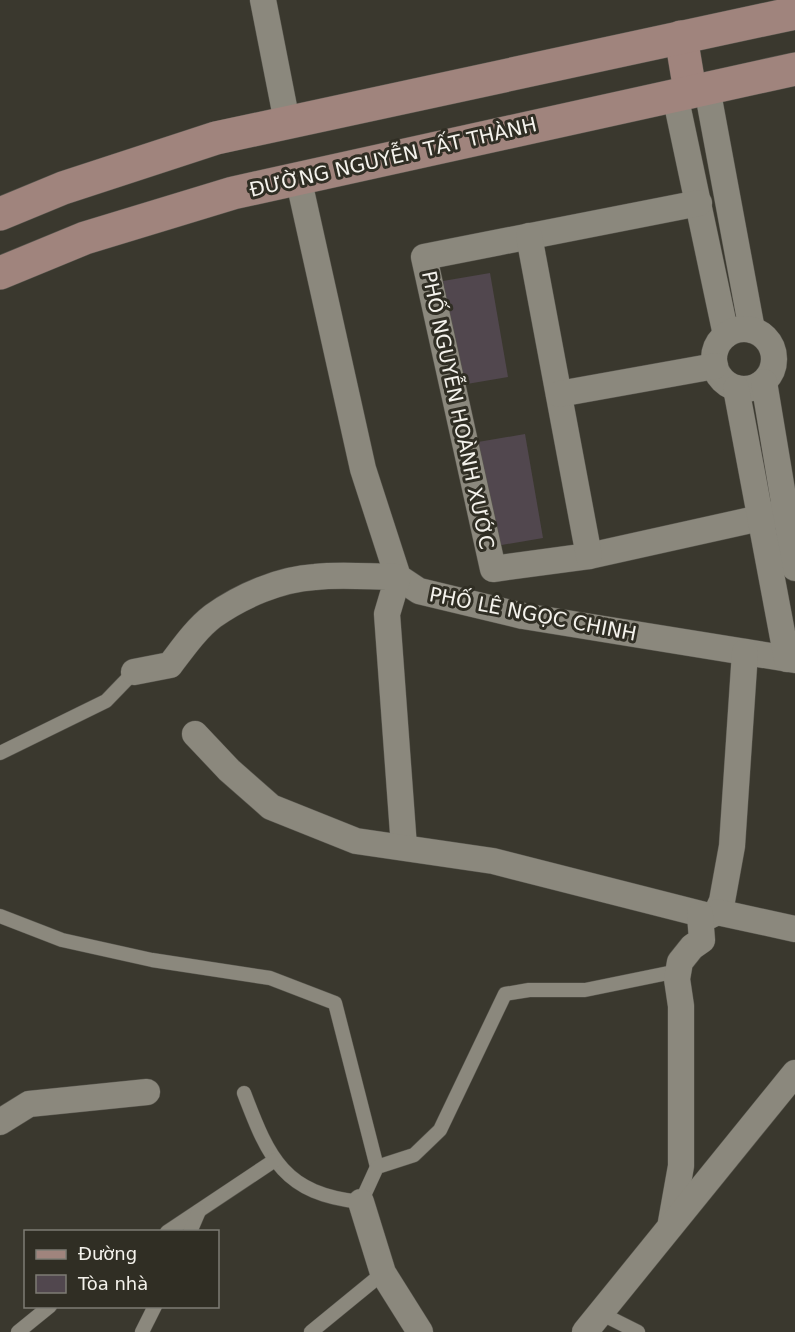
<svg xmlns="http://www.w3.org/2000/svg" width="795" height="1332" viewBox="0 0 795 1332" font-family="'DejaVu Sans',sans-serif">
  <rect width="100%" height="100%" fill="#3a382e"/>
  <g fill="#51474e">
    <path d="M490 273 508 377 461 385 443 281Z"/>
    <path d="M525 434 543 538 496 546 478 442Z"/>
  </g>
  <g fill="none" stroke-linecap="round" stroke-linejoin="round">
    <g stroke="#58564e" stroke-width="15">
      <g id="lane">
        <path d="M0 753 106 701 134 672"/>
        <path d="M0 916 62 940 152 960 270 978 335 1003 377 1167"/>
        <path d="M244 1093C269 1159 284 1194 361 1202L377 1167 414 1155 440 1130 505 994 529 990H585L678 971"/>
        <path d="M167 1232 275 1160"/>
        <path d="M190 1232 199 1211"/>
        <path d="M600 1313 638 1332"/>
        <path d="M18 1332 50 1306"/>
        <path d="M142 1332 155 1306"/>
        <path d="M311 1332 383 1273"/>
      </g>
    </g>
    <g stroke="#58564e" stroke-width="27">
      <g id="street">
        <path d="M263 0 287 122"/>
        <path d="M707 88 752 330"/>
        <path d="M675 95 726 335"/>
        <path d="M298 177 363 469 398 577 419 591 523 616 795 660"/>
        <path d="M699 203 424 257 493 569 589 556 760 518 795 508"/>
        <path d="M529 236 589 556"/>
        <circle cx="744" cy="359" r="30"/>
        <path d="M764 382 795 568"/>
        <path d="M736 388 787 659"/>
        <path d="M559 394 715 366"/>
        <path d="M134 672 170 665C183 648 196 629 213 616 241 596 280 579 315 577 342 574 371 577 398 577L387 614 404 847"/>
        <path d="M195 734 229 770 271 807 356 841 493 861 709 916 717 912 722 901 732 846 745 652"/>
        <path d="M717 912 795 929"/>
        <path d="M0 1122 29 1104 147 1092"/>
        <path d="M361 1202 383 1273 420 1332"/>
        <path d="M671 1222 681 1166V1006L677 979 680 962 692 947 702 940 700 915"/>
        <path d="M585 1332 795 1073"/>
      </g>
    </g>
    <g stroke="#58564e" stroke-width="34">
      <g id="secondary">
        <path d="M681 37 690 91"/>
        <path d="M0 214 63 188 216 138 795 13"/>
        <path d="M0 273 85 238 233 193 795 69"/>
      </g>
    </g>
    <use href="#lane" stroke="#8b887d" stroke-width="14"/>
    <use href="#street" stroke="#8b887d" stroke-width="26"/>
    <use href="#secondary" stroke="#a0847d" stroke-width="33"/>
  </g>
  <g text-anchor="middle" stroke-width="6" stroke-linejoin="round" paint-order="stroke">
    <g font-size="20" fill="#f4f2ec" stroke="#302e24">
      <text transform="translate(393 157) rotate(-13)" y="7">ĐƯỜNG NGUYỄN TẤT THÀNH</text>
      <text transform="translate(458 410) rotate(78)" y="7">PHỐ NGUYỄN HOÀNH XƯỚC</text>
      <text transform="translate(533 614) rotate(11)" y="7">PHỐ LÊ NGỌC CHINH</text>
    </g>
  </g>
  <rect x="24" y="1230" width="195" height="78" fill="#302e24" stroke="#7e7c74" stroke-width="1.5"/>
  <rect x="36" y="1250" width="30" height="9" fill="#a0847d" stroke="#7e7c74" stroke-width="1.5"/>
  <text x="78" y="1260" font-size="18" fill="#f4f2ec">Đường</text>
  <rect x="36" y="1275" width="30" height="18" fill="#51474e" stroke="#7e7c74" stroke-width="1.5"/>
  <text x="78" y="1290" font-size="18" fill="#f4f2ec">Tòa nhà</text>
</svg>
